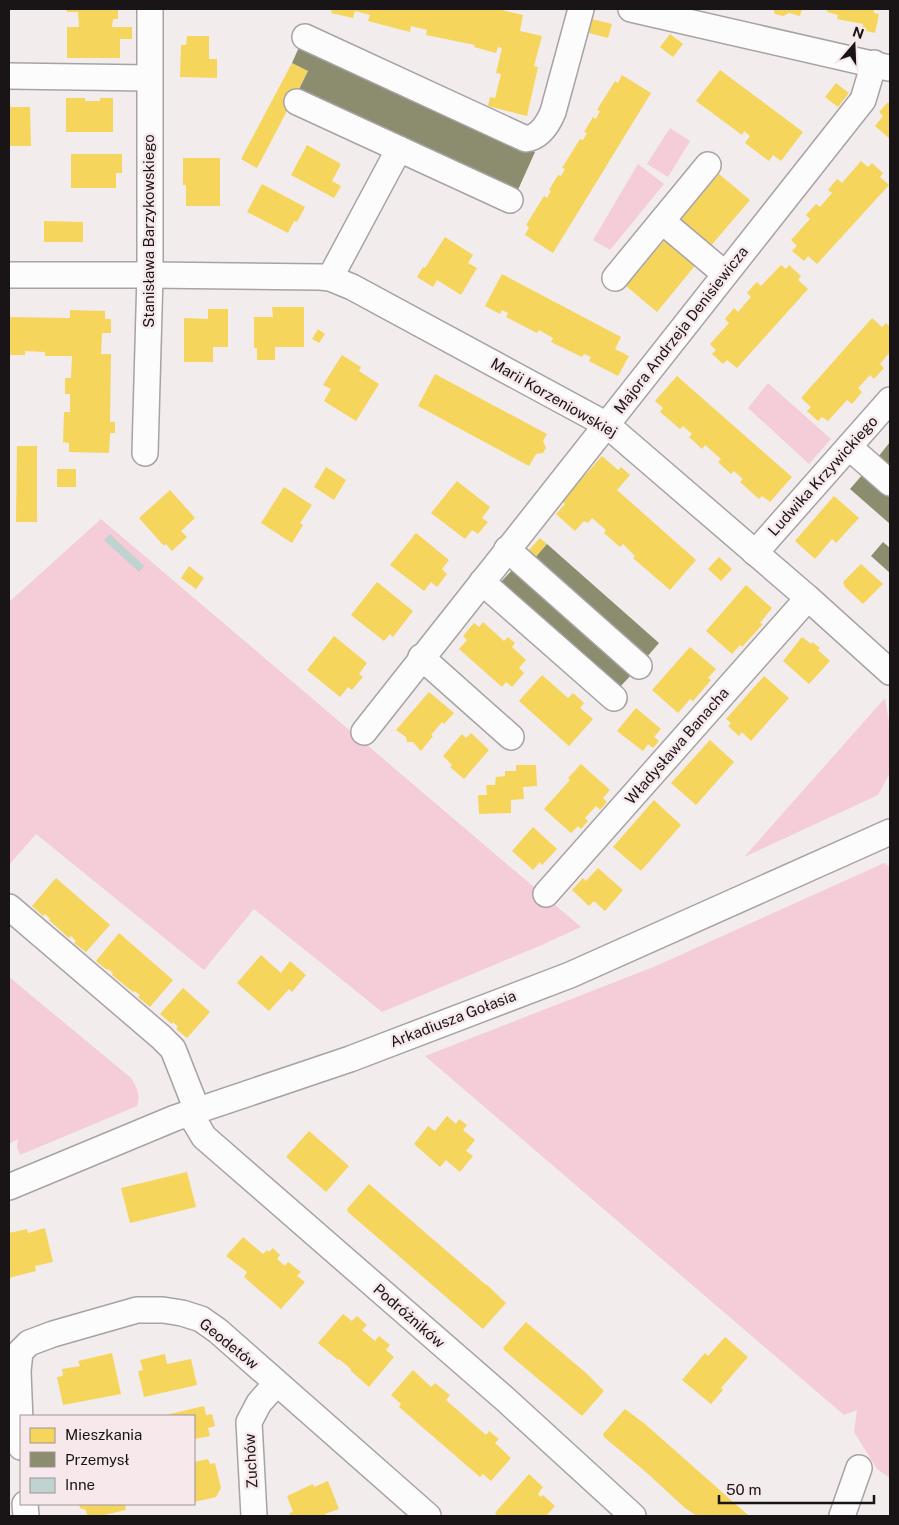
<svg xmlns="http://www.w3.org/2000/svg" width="899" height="1525" viewBox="0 0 899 1525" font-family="'Public Sans',sans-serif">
  <rect width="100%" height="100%" fill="#f2eced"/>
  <g fill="#f4cdd8">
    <path d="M670 128 690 141 668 177 647 164Z"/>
    <path d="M638 164 664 184 610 250 593 240Z"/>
    <path d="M768 383 831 439 809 464 748 408Z"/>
    <path d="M101 519 581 927 544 944 382 1012 254 909 204 970 36 834 9 865V602Z"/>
    <path d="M885 698 890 728V773L878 795 744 857Z"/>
    <path d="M884 863 890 867V1478L877 1469 854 1432 857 1410 844 1415 425 1056 656 966Z"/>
    <path d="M9 977 131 1078C137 1088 141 1094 137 1106L20 1155 17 1147 18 1139 9 1144Z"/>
  </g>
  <g fill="#f6d55c">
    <path d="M67 9H118V19H113L112 27H132V39H120V58H67V27H79L78 12H67Z"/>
    <path d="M332 9H498L523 15 520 31 542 36 534 66 538 67 527 116 488 106 490 97 495 98 501 74 496 73 502 48 498 47 496 53 474 47 475 45 426 35 427 30 411 26 410 32 368 21 370 15 355 11 353 18 331 13Z"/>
    <path d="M773 9H802L800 16 789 13 783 16 775 14Z"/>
    <path d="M828 9H874V13L879 14 875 33 862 30 863 24 837 19 838 15 827 12Z"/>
    <path d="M592 19 612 24 608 38 589 33Z"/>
    <path d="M670 34 683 44 673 57 660 47Z"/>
    <path d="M187 36H209V59H217V78L180 77 181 45H186Z"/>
    <path d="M292 63 308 71 257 168 241 159Z"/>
    <path d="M720 70 803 132 781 161 773 155 769 161 745 143 750 136 744 131 742 135 696 101Z"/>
    <path d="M622 75 651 93 553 253 525 235 529 227 526 225 544 196 547 198 551 191 549 190 558 175 561 176 565 169 562 168 580 139 583 140 587 133 584 132 593 117 596 119 600 111 597 110 615 81 618 83Z"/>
    <path d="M836 83 849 93 838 107 825 97Z"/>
    <path d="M66 98H85V101H100V98H113V132H66Z"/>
    <path d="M888 102 890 105V139L875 126 883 116 879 112Z"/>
    <path d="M9 107H30L31 146H9Z"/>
    <path d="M307 145 341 164 332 181 341 186 334 198 291 175Z"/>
    <path d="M71 154H122V173H116V188H71Z"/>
    <path d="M183 158H220V206H186V185H183Z"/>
    <path d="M861 161 868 167 872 163 883 173 880 177 889 185 817 264 808 256 804 261 792 251 797 246 791 240 810 219 806 215 816 204 820 207 832 193 828 190 837 179 842 183Z"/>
    <path d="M719 174 750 200 708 249 677 224Z"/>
    <path d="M262 184 305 207 297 222 294 221 288 233 247 212Z"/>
    <path d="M44 221 83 222V242H44Z"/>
    <path d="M445 237 473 255 468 263 477 268 461 295 437 280 433 287 417 277 423 267 425 268Z"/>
    <path d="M667 237 698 262 657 312 626 286Z"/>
    <path d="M781 265 786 269 789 265 801 276 798 280 808 289 737 368 727 360 723 364 712 354 716 350 710 344 729 323 725 319 734 308 738 312 751 297 747 293 752 287 757 282 761 286Z"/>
    <path d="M502 274 621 337 615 349 629 356 618 376 589 361 591 357 584 354 582 357 551 342 553 338 539 330 537 333 506 317 508 313 502 310 500 314 485 306Z"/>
    <path d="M272 307H304V347H275V360H257V348H254V317H273Z"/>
    <path d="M208 309H228V347H213V362H184V318L208 319Z"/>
    <path d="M70 310 105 311V319H111V333H102L101 354H111L110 422H115V433H110L109 453 69 452V443L63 442 64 412H70V394H65V378H71L72 356H45V352L25 351V355H9V317L70 318Z"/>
    <path d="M872 318 882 327 886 323 890 327V352L880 364 884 368 874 379 870 375 858 388 862 392 852 404 847 400 828 421 822 417 818 421 807 411 811 407 801 398Z"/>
    <path d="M318 329 325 334 319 343 312 339Z"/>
    <path d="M342 355 361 367 359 371 379 384 356 421 324 401 331 389 323 385Z"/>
    <path d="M435 374 547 434 543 441 546 448 543 453 536 454 529 466 418 406Z"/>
    <path d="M677 376 792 477 770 502 762 496 759 499 740 482 743 479 734 471 731 474 718 462 721 459 705 445 702 449 689 437 692 434 683 426 680 429 660 412 663 408 655 401Z"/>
    <path d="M17 446H37V522H16Z"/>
    <path d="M602 456 618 470 621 467 630 475 617 490 696 560 670 590 633 558 635 556 623 544 620 547 604 533 606 530 592 518 588 523 584 521 575 531 556 514 565 504 562 501Z"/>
    <path d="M326 467 346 480 334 500 314 487Z"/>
    <rect x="57" y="469" width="19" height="18"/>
    <path d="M457 481 490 507 482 518 488 522 478 534 472 530 465 539 431 513Z"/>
    <path d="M284 487 312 505 300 523 303 525 292 543 261 523Z"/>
    <path d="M170 490 195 518 181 531 187 537 172 551 166 544 164 546 139 518Z"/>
    <path d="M834 496 859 518 836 543 832 539 815 559 795 541Z"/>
    <path d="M416 533 449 560 442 569 447 574 437 587 431 582 424 591 390 565Z"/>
    <path d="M540 538 547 544 534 559 527 552Z"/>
    <path d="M719 557 732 569 721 581 708 569Z"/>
    <path d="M861 564 883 584 863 604 845 587 843 582Z"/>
    <path d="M189 566 204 578 196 589 181 578Z"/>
    <path d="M377 582 413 611 393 637 390 634 384 641 351 615Z"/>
    <path d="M746 585 772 608 760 623 763 624 742 647 740 645 732 654 706 631Z"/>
    <path d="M483 622 504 641 508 637 515 643 512 647 526 660 519 668 524 673 512 687 506 682 502 687 459 649 467 640 463 636 474 623 479 627Z"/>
    <path d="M334 636 367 663 359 674 363 677 352 690 348 687 340 697 307 670Z"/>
    <path d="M802 637 811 644 812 642 820 648 818 650 830 661 809 684 783 661Z"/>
    <path d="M690 647 716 669 708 678 711 680 700 693 693 701 690 699 678 713 652 690Z"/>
    <path d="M542 675 568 698 573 693 584 703 580 708 593 719 569 746 519 701Z"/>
    <path d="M764 676 789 698 751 741 742 732 739 736 728 726 731 723 726 719Z"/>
    <path d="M429 692 454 713 444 724 442 722 431 735 433 736 421 751 413 742H407L406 737 396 730Z"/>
    <path d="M636 708 661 729 654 737 659 741 653 748 648 744 643 751 617 731Z"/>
    <path d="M471 733 489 750 464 779 450 767 452 765 443 756 462 734 466 738Z"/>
    <path d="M710 740 734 762 696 805 671 783Z"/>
    <path d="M581 764 610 790 603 798 607 802 600 810 596 806 585 818 588 821 581 829 578 826 571 833 544 809 570 780 568 778Z"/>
    <path d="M516 765H536L537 786 523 787 524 799 511 800V813L479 814 478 795H487L486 785H495L496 777 505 776V771H516Z"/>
    <path d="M654 800 681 825 641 871 613 847Z"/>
    <path d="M533 827 557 849 542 865 540 862 533 870 512 851Z"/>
    <path d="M598 868 623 890 605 911 594 901 589 906 572 890 583 878 586 881Z"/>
    <path d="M56 878 110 925 86 952 74 943 76 941 71 936 69 938 49 920 50 919 45 914 43 916 32 906Z"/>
    <path d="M119 933 173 980 150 1007 138 997 140 995 134 991 133 992 112 975 113 973 108 969 107 970 96 961Z"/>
    <path d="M261 955 281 973 290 961 306 975 292 992 289 989 269 1011 237 983Z"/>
    <path d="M183 988 210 1012 187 1038 176 1029 178 1027 173 1022 172 1024 160 1014Z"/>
    <path d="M447 1116 456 1124 459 1119 467 1125 463 1130 475 1140 466 1151 473 1156 460 1172 446 1160 440 1167 414 1144 428 1126 435 1131Z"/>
    <path d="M309 1131 349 1166 326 1192 286 1157Z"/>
    <path d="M187 1172 196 1207 130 1223 121 1188Z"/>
    <path d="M369 1184 486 1285V1284L506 1303 483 1329 348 1212 347 1209Z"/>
    <path d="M45 1228 53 1262 35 1266 36 1271 9 1278V1233L27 1229 28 1233Z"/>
    <path d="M243 1237 263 1254 267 1250 269 1252 273 1248 280 1255 277 1259 285 1266 288 1262 301 1272 297 1276 305 1282 281 1309 244 1277 247 1272 226 1256Z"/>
    <path d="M343 1314 352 1321 357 1316 367 1325 362 1330 375 1341 379 1336 390 1345 386 1350 394 1357 369 1387 350 1370 351 1369 339 1359 338 1360 318 1343Z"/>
    <path d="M526 1322 586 1373 604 1391 582 1416 504 1350 503 1348Z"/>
    <path d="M725 1337 748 1357 721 1388 723 1390 711 1404 682 1380 705 1353 708 1356Z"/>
    <path d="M112 1353 121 1394 63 1405 57 1377 63 1376 62 1369 80 1366 78 1361Z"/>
    <path d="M165 1354 167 1364 191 1359 197 1385 144 1397 138 1371 143 1370 140 1360Z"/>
    <path d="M413 1370 431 1387 435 1383 450 1395 446 1400 486 1435 489 1431 499 1439 495 1443 511 1458 491 1481 483 1474 480 1477 399 1407 401 1404 391 1395Z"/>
    <path d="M204 1406 206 1415 212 1414 215 1426 208 1428 210 1436 194 1439V1416H166V1415Z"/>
    <path d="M625 1409 645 1424 749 1516H697L685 1508 647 1473 604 1437 603 1434Z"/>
    <path d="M208 1459 210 1464 215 1463 221 1488 216 1497 194 1502V1462Z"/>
    <path d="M529 1474 543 1487 538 1494 541 1497 543 1495 555 1506 546 1516H498L495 1513Z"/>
    <path d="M328 1481 339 1509 325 1514 326 1516H291L289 1513 293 1512 287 1496 313 1484 314 1487Z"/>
    <path d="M79 1504H125L126 1510 100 1516H87L86 1510 80 1508Z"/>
  </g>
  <g fill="#8c8c6e">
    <path d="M300 45 535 152 517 192 298 91 308 71 292 63Z"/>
    <path d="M890 442V468L878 457Z"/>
    <path d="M863 474 890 498V524L850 489Z"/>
    <path d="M883 542 890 548V573L871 556Z"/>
    <path d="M547 544 659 643 646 658 534 559Z"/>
    <path d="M513 569 632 674 619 688 500 583Z"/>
  </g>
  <path fill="#bfd4d0" d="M110 534 144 566 139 572 104 540Z"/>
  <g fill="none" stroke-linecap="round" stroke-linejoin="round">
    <g stroke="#a8a2a4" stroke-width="28">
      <g id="minor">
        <path d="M631 9 889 68"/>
        <path d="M305 37 526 139C540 137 548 124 553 112L581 9"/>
        <path d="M9 76 149 78"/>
        <path d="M297 102 510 200"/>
        <path d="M662 221 725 274"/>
        <path d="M9 275H150L320 277 330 278 352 287 607 425 808 598 890 672"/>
        <path d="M330 278 399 149"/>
        <path d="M615 278 708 165"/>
        <path d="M849 447 890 483"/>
        <path d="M145 453 150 275V9"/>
        <path d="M507 549 639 666"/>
        <path d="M755 553 890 400"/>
        <path d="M482 582 614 698"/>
        <path d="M421 657 511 737"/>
        <path d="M364 732 863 100 874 63"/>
        <path d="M546 894 808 598"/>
        <path d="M9 907 161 1037 173 1049 197 1110"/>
        <path d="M189 1112 204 1137 505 1399 633 1516"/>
        <path d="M9 1187 175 1118 350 1059 570 975 890 832"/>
        <path d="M21 1447 18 1371 20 1352 29 1343 53 1334 137 1310H163L182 1313 201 1319 218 1331 428 1516"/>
        <path d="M25 1504 26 1516"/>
        <path d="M254 1516 249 1422 259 1403 276 1384"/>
        <path d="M842 1516 859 1468"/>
      </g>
    </g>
    <use href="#minor" stroke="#fdfcfc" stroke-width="25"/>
  </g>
  <g text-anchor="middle" stroke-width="5" stroke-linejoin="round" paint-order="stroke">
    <g font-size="15" fill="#191415" stroke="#f6e8eb">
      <text transform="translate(149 231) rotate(-90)" y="5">Stanisława Barzykowskiego</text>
      <text transform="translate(681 330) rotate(-52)" y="5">Majora Andrzeja Denisiewicza</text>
      <text transform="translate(554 398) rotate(30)" y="5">Marii Korzeniowskiej</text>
      <text transform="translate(823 476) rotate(-48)" y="5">Ludwika Krzywickiego</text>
      <text transform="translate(677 746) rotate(-49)" y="5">Władysława Banacha</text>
      <text transform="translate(453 1019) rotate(-21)" y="5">Arkadiusza Gołasia</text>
      <text transform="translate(409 1316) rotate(41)" y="5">Podróżników</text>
      <text transform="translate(229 1344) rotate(39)" y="5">Geodetów</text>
      <text transform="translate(251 1461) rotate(-93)" y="5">Zuchów</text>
    </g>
  </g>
  <rect width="899" height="1525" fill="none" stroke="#191415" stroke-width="20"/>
  <rect x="20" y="1415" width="175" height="90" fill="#f6e8eb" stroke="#9e9395"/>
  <rect x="30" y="1428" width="25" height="15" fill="#f6d55c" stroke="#9e9395"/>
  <text x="65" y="1440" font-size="15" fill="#191415">Mieszkania</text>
  <rect x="30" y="1452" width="25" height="15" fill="#8c8c6e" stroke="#9e9395"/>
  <text x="65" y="1465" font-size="15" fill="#191415">Przemysł</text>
  <rect x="30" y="1478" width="25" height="15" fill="#bfd4d0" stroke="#9e9395"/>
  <text x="65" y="1490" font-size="15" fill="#191415">Inne</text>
  <g transform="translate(854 45) rotate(19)" stroke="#f6e8eb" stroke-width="4" paint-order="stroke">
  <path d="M0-4L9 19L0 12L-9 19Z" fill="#191415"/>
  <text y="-8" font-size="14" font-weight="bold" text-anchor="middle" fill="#191415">N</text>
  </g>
  <path d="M719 1495v8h155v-8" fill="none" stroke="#191415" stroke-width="2.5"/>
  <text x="726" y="1495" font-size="15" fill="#191415" stroke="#f6e8eb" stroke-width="4" paint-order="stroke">50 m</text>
</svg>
